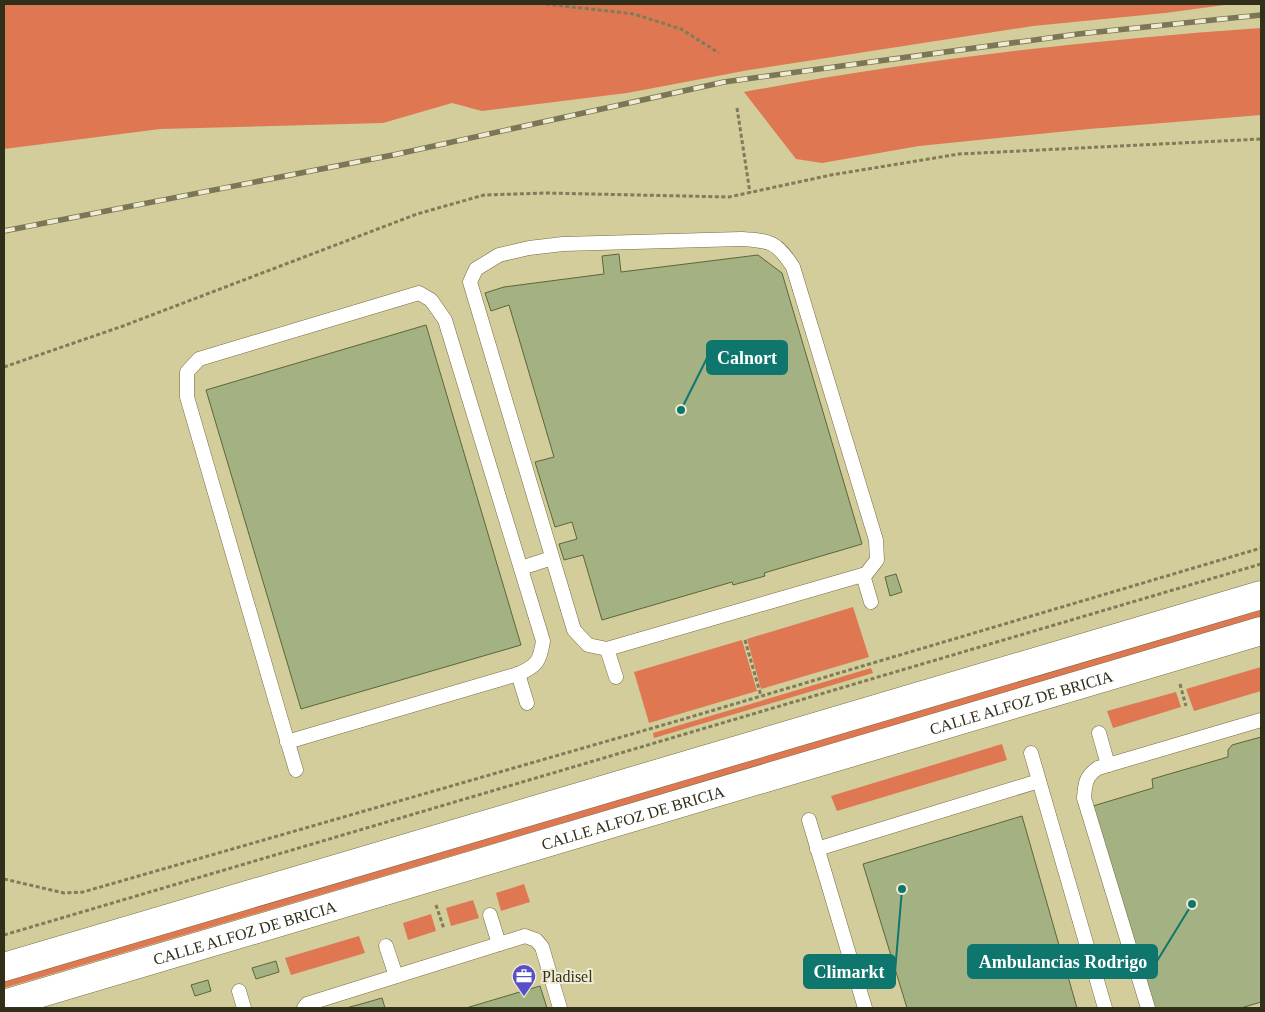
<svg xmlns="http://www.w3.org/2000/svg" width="1265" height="1012" viewBox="0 0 1265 1012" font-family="Georgia,serif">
  <rect width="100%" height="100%" fill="#d3cc9b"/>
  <g fill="#df7852">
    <path d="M4 4H1232L1165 13 1033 26 749 70 627 93 482 111 452 103 383 123 160 129 4 149Z"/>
    <path d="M1261 28V115L1089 129 919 146 822 163 796 159 744 92C915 60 1088 40 1261 28Z"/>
    <path d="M853 607 869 657 761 689 747 639Z"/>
    <path d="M1261 609V617L4 988V980Z"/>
    <path d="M742 640 757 691 649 723 634 672Z"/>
    <path d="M1261 667V691L1194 711 1186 689Z"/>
    <path d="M871 668 873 673 654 738 653 733Z"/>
    <path d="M1176 692 1181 707 1113 728 1107 711Z"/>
    <path d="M1002 744 1007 760 837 811 831 796Z"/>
    <path d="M524 884 530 902 501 911 496 893Z"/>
    <path d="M473 900 479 918 451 926 446 908Z"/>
    <path d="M431 914 436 931 408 940 403 923Z"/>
    <path d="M359 936 365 953 291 975 285 958Z"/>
  </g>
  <g fill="#a4b183" stroke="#5b663b">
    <path d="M619 254 621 272 758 255 782 273 862 544 764 573 765 576 733 585 732 582 602 620 583 555 564 560 559 544 577 539 572 522 555 527 535 462 554 457 509 305 491 311 485 293 504 287 604 274 602 256Z"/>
    <path d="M426 325 521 645 301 709 206 390Z"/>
    <path d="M896 574 902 592 890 596 885 577Z"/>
    <path d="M1261 737V1002L1241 1008H1153L1093 806 1153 788 1152 779 1228 757V750L1232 745Z"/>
    <path d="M1022 816 1077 1008H907L863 864Z"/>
    <path d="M276 961 279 972 256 979 252 968Z"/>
    <path d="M208 980 211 991 195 996 191 985Z"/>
    <path d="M540 986 547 1008H466Z"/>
    <path d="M382 998 385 1008H346L361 1004Z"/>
  </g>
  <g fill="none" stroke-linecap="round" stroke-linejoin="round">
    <g stroke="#746d3f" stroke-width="15">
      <g id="service">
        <path d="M521 568 552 558"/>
        <path d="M863 575 871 602"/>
        <path d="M607 649 866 574 877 560 876 540 793 267C776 241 771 241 741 239L563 244 529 248 499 255 476 269 470 282 574 630 588 645 607 649 616 677"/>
        <path d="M518 674 527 703"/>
        <path d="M1099 733 1108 765"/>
        <path d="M287 742 518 674C537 666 540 661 543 641L445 320 431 300 419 293 199 359 187 372V397L280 716 296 770"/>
        <path d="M1031 753 1105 1008"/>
        <path d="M809 820 865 1008"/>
        <path d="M817 849 1039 781"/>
        <path d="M490 915 499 944"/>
        <path d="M386 946 396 976"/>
        <path d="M239 991 244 1008"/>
        <path d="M304 1008 307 1004 525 936 536 940 542 947 560 1008"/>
        <path d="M1148 1008 1084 798C1085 783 1086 776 1098 768L1261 720"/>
      </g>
    </g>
    <g stroke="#746d3f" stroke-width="29">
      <g id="minor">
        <path d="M4 967 1261 595"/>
        <path id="s1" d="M4 1004 1261 631"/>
      </g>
    </g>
    <g stroke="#807b59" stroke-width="3" stroke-dasharray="4 2.5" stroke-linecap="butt">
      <path d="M546 4 634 14 681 29 719 53"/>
      <path d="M737 108 750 193"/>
      <path d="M4 367 123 326 417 214 484 195 546 193 729 197 831 175 959 154 1261 139"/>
      <path d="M745 640 761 696"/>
      <path d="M1180 684 1186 706"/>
      <path d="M4 879 64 893 83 892 677 721 1261 548"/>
      <path d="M436 905 444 929"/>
      <path d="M4 935 1261 564"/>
    </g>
    <use href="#service" stroke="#fff" stroke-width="14"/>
    <use href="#minor" stroke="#fff" stroke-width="28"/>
    <g stroke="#7b7655" stroke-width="5.5">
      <path id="rail" d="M4 231 393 155 724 82 1078 34 1261 15"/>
    </g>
    <use href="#rail" stroke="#efecd3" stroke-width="4" stroke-dasharray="11" stroke-linecap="butt"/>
  </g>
  <defs>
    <g id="office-pin" transform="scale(1.25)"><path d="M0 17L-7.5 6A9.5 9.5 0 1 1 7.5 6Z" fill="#5750c8" stroke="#efecd3"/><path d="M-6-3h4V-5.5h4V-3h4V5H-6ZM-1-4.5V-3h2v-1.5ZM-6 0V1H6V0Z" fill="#fff"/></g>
  </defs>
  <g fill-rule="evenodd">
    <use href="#office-pin" x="524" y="976"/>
  </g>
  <g text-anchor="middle" stroke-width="4" stroke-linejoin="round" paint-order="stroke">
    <g font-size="16" fill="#312e1a" stroke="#efecd3">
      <text dy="6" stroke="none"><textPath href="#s1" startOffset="1061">CALLE ALFOZ DE BRICIA</textPath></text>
      <text dy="6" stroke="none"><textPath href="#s1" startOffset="656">CALLE ALFOZ DE BRICIA</textPath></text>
      <text dy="6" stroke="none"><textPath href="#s1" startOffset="251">CALLE ALFOZ DE BRICIA</textPath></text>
    </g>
    <g font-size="16" fill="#312e1a" stroke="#efecd3" text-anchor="start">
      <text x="542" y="982">Pladisel</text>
    </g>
  </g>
  <path fill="none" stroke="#0f766e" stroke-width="2" d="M681 410L707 358M1192 904L1157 961M902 889L895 972"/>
  <g fill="#0f766e" stroke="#efecd3" stroke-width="2">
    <circle cx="681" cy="410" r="5"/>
    <circle cx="1192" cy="904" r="5"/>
    <circle cx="902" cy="889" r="5"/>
  </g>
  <g fill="#0f766e" stroke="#0f766e" stroke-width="2">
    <rect x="707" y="341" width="80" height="33" rx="5"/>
    <rect x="968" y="945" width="189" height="33" rx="5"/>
    <rect x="804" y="955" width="91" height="33" rx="5"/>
  </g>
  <g font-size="18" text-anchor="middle" font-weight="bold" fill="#fff">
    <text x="747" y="364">Calnort</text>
    <text x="1063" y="968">Ambulancias Rodrigo</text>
    <text x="849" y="978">Climarkt</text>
  </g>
  <rect width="1265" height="1012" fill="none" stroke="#312e1a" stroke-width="10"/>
</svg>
